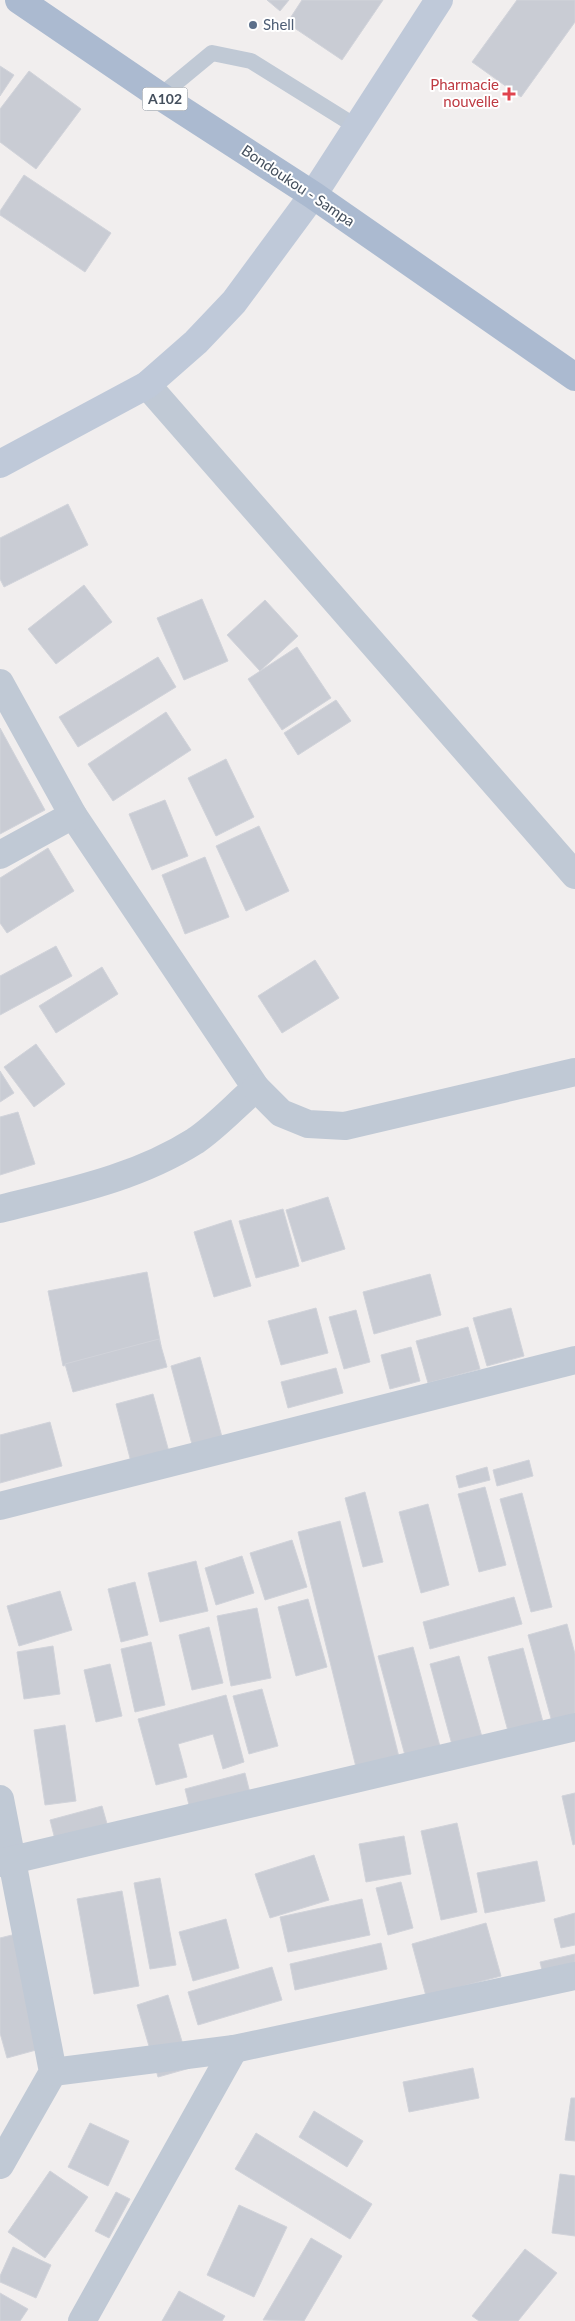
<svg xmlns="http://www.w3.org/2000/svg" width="575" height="2321" viewBox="0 0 575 2321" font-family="Lato,sans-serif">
  <rect width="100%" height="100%" fill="#f1eeee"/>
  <g fill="#c9ccd4" stroke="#d1d3da">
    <path d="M267 0H289L280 11Z"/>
    <path d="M302 0H383L342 60 287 23Z"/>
    <path d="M517 0H575V22L521 97 472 62Z"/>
    <path d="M0 66 14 75 0 96Z"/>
    <path d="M29 71 81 109 36 169 0 142V109Z"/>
    <path d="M24 175 111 233 85 272 0 215V211Z"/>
    <path d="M68 504 88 545 4 587 0 579V538Z"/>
    <path d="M84 585 112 622 56 664 28 629Z"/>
    <path d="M202 599 228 661 184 680 157 618Z"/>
    <path d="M265 600 298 636 260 671 227 635Z"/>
    <path d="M297 647 331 698 282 730 248 679Z"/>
    <path d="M158 657 176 687 78 747 59 717Z"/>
    <path d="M336 700 351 721 298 755 284 733Z"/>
    <path d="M166 712 191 750 113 801 88 764Z"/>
    <path d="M0 728 45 810 0 834Z"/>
    <path d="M226 759 254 817 216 836 188 778Z"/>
    <path d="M165 800 188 856 152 870 129 814Z"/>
    <path d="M259 826 289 891 246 911 216 846Z"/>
    <path d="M48 848 74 891 7 933 0 923V878Z"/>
    <path d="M205 857 229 917 185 934 162 875Z"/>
    <path d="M56 946 72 976 0 1015V976Z"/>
    <path d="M315 960 339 998 282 1033 258 996Z"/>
    <path d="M102 967 118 994 56 1033 39 1006Z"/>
    <path d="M36 1044 65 1084 34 1107 4 1067Z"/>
    <path d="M0 1071 14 1093 0 1102Z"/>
    <path d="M18 1112 35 1164 0 1175V1117Z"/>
    <path d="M328 1197 345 1249 302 1262 286 1210Z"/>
    <path d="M283 1209 299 1266 256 1278 239 1221Z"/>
    <path d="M231 1220 251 1286 214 1297 194 1232Z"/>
    <path d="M147 1272 161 1346 63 1366 48 1291Z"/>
    <path d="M430 1274 441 1315 374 1334 363 1292Z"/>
    <path d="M316 1308 328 1353 281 1365 268 1321Z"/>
    <path d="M511 1308 524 1356 487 1366 473 1318Z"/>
    <path d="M356 1310 370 1362 344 1369 329 1317Z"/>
    <path d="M468 1327 480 1369 428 1383 416 1341Z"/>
    <path d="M159 1339 167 1367 73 1392 65 1364Z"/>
    <path d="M411 1347 420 1381 390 1389 381 1355Z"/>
    <path d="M200 1357 227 1455 197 1463 171 1366Z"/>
    <path d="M336 1368 343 1393 288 1408 281 1382Z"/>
    <path d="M153 1394 169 1452 131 1462 116 1404Z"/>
    <path d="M50 1422 62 1466 0 1483V1435Z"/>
    <path d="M529 1460 533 1476 497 1486 493 1470Z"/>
    <path d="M487 1467 490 1480 459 1488 456 1476Z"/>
    <path d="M485 1487 506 1565 479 1572 458 1494Z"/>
    <path d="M365 1492 383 1562 363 1567 345 1498Z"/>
    <path d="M522 1493 552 1607 531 1612 500 1499Z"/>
    <path d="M428 1504 449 1585 421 1593 399 1512Z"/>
    <path d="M340 1521 399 1757 356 1767 298 1532Z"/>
    <path d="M292 1540 307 1587 265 1600 250 1553Z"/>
    <path d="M242 1556 254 1593 216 1605 205 1568Z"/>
    <path d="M196 1561 208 1611 160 1622 148 1573Z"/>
    <path d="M135 1582 148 1635 121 1642 108 1589Z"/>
    <path d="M60 1591 72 1630 19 1646 7 1606Z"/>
    <path d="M514 1597 522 1624 430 1649 423 1622Z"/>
    <path d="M308 1599 327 1667 296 1676 278 1607Z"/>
    <path d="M257 1608 271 1678 231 1686 217 1616Z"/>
    <path d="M567 1624 575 1654V1716L552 1722 528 1635Z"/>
    <path d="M209 1627 223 1683 192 1690 179 1635Z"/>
    <path d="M151 1642 165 1705 135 1712 121 1649Z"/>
    <path d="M53 1646 60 1694 24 1699 17 1652Z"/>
    <path d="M413 1647 441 1750 406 1759 378 1656Z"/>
    <path d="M523 1648 543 1722 508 1731 488 1657Z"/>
    <path d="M459 1656 484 1744 454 1752 430 1664Z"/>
    <path d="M110 1664 122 1716 96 1722 84 1670Z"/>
    <path d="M262 1689 278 1746 249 1754 233 1696Z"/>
    <path d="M226 1695 244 1762 223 1769 213 1734 178 1744 187 1777 156 1785 138 1719Z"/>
    <path d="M65 1725 76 1801 45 1805 34 1730Z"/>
    <path d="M245 1773 254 1809 194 1825 185 1789Z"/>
    <path d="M575 1793V1844L573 1845 562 1796Z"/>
    <path d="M102 1806 113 1845 60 1859 50 1820Z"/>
    <path d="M457 1823 477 1912 441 1920 421 1831Z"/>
    <path d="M404 1836 411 1874 366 1882 359 1844Z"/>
    <path d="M314 1855 329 1900 270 1918 255 1874Z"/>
    <path d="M537 1861 545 1901 485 1913 477 1873Z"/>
    <path d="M160 1878 176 1965 150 1969 134 1883Z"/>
    <path d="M401 1882 413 1928 388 1935 376 1888Z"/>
    <path d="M122 1891 139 1986 94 1994 77 1899Z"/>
    <path d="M362 1899 370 1935 288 1952 280 1917Z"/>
    <path d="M575 1913V1945L561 1948 554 1919Z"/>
    <path d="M226 1919 239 1968 193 1981 179 1932Z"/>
    <path d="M486 1923 501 1976 426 1996 412 1944Z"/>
    <path d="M16 1934 47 2047 7 2058 0 2033V1938Z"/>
    <path d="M381 1943 387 1969 295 1990 290 1964Z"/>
    <path d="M575 1954V1987L548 1994 540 1962Z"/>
    <path d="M272 1967 282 2000 198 2025 188 1992Z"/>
    <path d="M168 1995 190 2068 158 2077 137 2005Z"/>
    <path d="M473 2068 479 2098 409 2112 403 2082Z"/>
    <path d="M571 2098H575V2141L565 2140Z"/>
    <path d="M314 2111 363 2141 347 2167 299 2137Z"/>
    <path d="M90 2123 129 2141 108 2186 68 2167Z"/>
    <path d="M256 2133 372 2204 350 2239 235 2169Z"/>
    <path d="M50 2171 88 2197 45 2258 8 2232Z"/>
    <path d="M560 2174 575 2176V2236L552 2233Z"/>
    <path d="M116 2192 130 2199 109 2238 95 2231Z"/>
    <path d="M239 2205 287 2227 254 2297 207 2275Z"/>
    <path d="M311 2238 342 2256 304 2321 263 2320Z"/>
    <path d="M13 2247 51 2265 36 2298 0 2282V2276Z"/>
    <path d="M525 2249 557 2273 518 2321H479L472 2316Z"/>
    <path d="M179 2291 225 2316 222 2321H162Z"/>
    <path d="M0 2293 28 2309 20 2321H0Z"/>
  </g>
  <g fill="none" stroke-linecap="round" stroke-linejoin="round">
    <path stroke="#c0c9d5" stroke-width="16" d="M160 96 212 53 251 61 357 127"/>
    <g stroke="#c0c9d5" stroke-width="28">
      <path d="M147 385 575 875"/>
      <path d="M0 683 73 815 256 1088C236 1105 216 1127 195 1141 135 1179 67 1192 0 1209"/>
      <path d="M0 855 73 815"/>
      <path d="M256 1088 281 1113 308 1124 345 1126 575 1072"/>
      <path d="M0 1506 575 1360"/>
      <path d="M0 1799 53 2072 0 2165"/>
      <path d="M0 1863 575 1727"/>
      <path d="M53 2072 234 2049 575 1976"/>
      <path d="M82 2321 234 2049"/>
    </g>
    <path stroke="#bfc9d9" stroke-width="28" d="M0 464 147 385 196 342 234 302 313 195 439 0"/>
    <path stroke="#abbad0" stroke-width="28" d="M19 0 160 96 313 195 575 377"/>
  </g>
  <circle fill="#5c6f8a" stroke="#fff" stroke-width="2" cx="253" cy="25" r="5"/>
  <path fill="#e0444e" stroke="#fff" stroke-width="2" d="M506.5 86.5h5v5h5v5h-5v5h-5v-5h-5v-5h5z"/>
  <g text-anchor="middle" stroke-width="4" stroke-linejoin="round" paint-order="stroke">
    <rect fill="#fff" stroke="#7c848e" stroke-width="1" x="142.5" y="87.5" width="45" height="23" rx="4"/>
    <g font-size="14" font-weight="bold" fill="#444f5d">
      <text x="165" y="104">A102</text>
    </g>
    <g font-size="15" fill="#4e5e75" stroke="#fff" text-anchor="start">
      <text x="263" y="30">Shell</text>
    </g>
    <g font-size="15" fill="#be3a42" stroke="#fff" text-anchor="end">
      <text x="499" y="90">Pharmacie<tspan x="499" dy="17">nouvelle</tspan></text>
    </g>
    <g font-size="15" fill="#444f5d" stroke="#fff">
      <text transform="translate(298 186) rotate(34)" y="5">Bondoukou - Sampa</text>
    </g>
  </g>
</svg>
